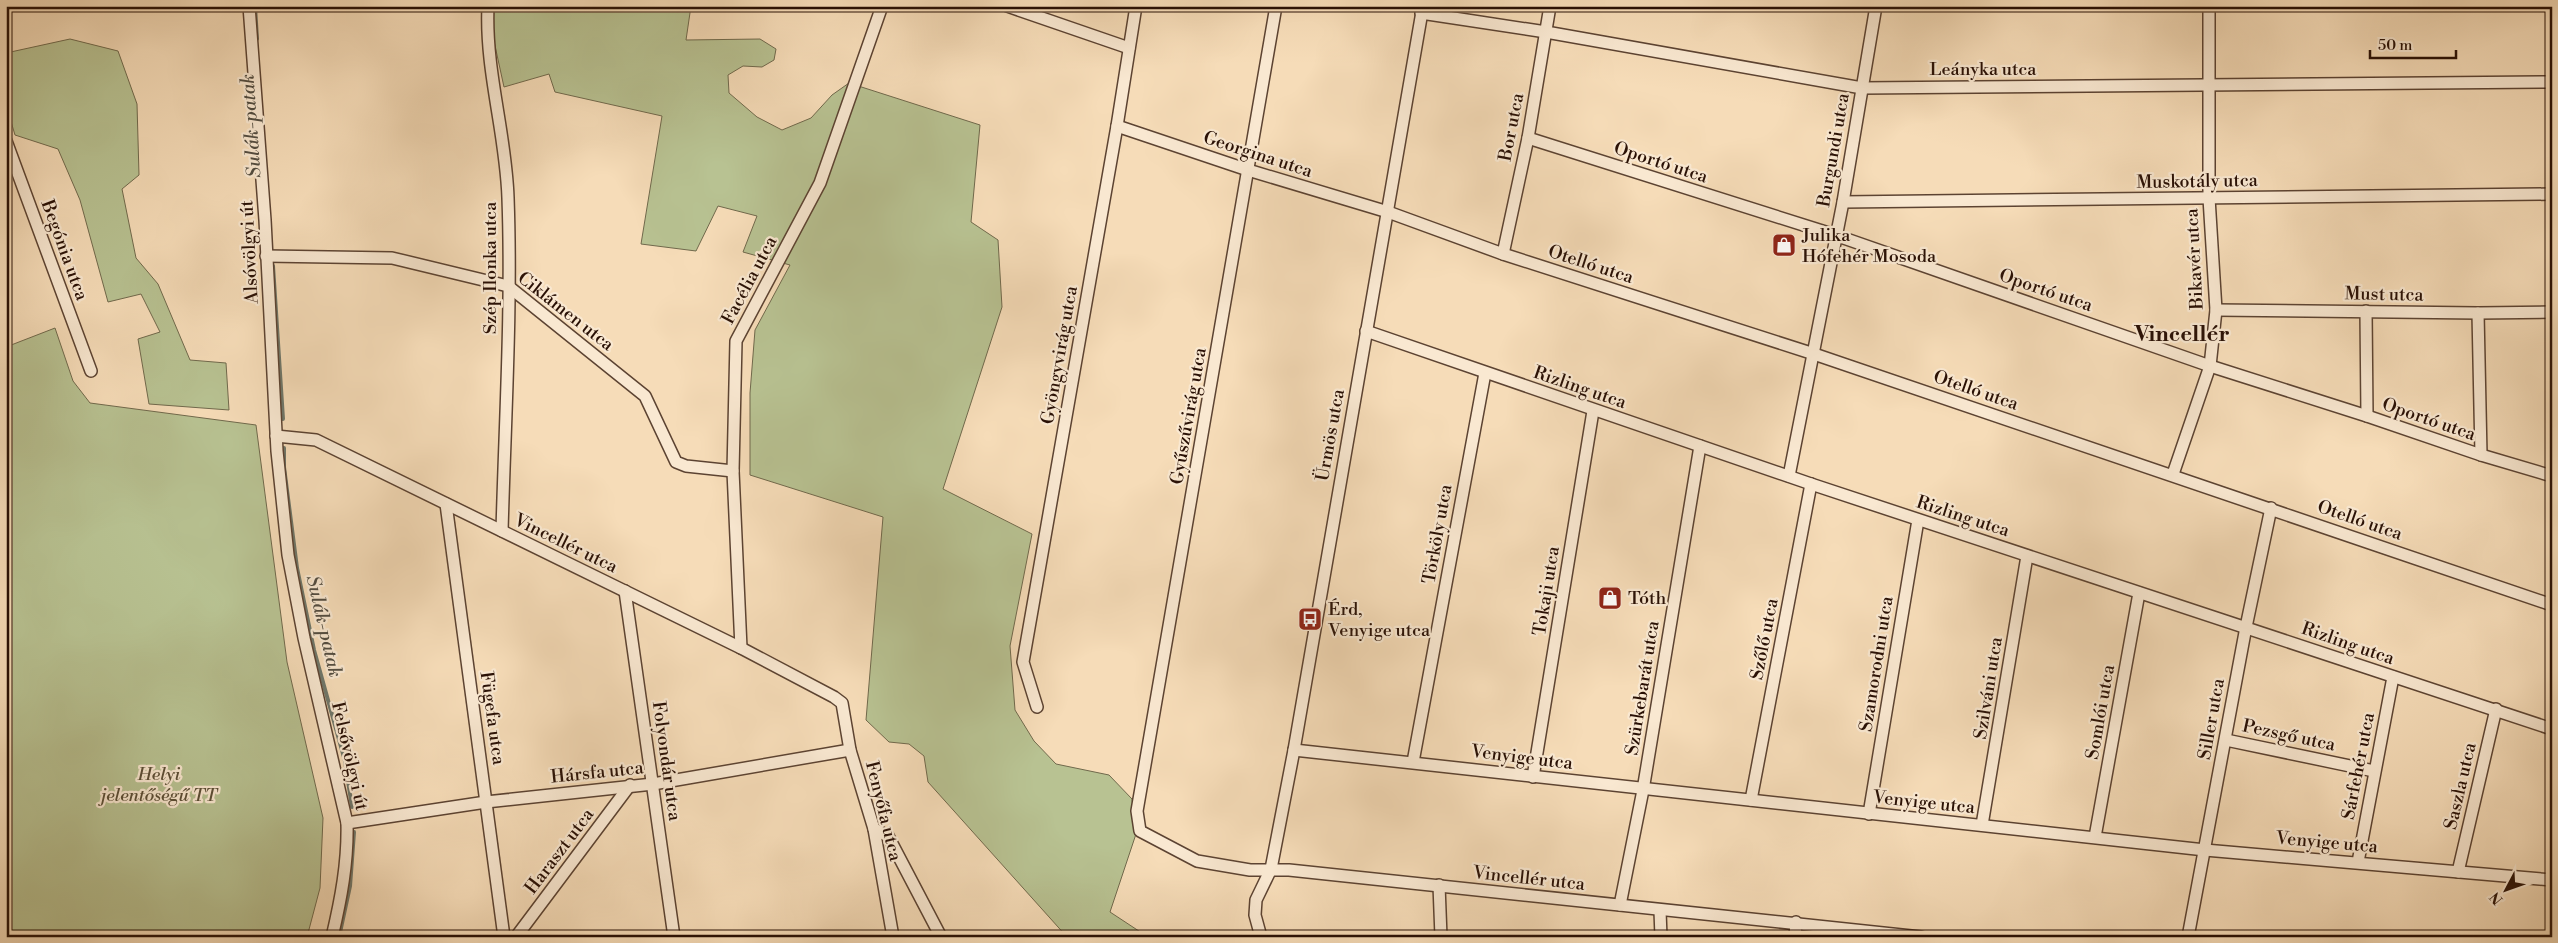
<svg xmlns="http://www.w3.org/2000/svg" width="2558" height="943" viewBox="0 0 2558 943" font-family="'Libre Bodoni',serif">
  <rect width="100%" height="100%" fill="#f6dcb8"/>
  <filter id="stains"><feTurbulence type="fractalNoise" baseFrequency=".004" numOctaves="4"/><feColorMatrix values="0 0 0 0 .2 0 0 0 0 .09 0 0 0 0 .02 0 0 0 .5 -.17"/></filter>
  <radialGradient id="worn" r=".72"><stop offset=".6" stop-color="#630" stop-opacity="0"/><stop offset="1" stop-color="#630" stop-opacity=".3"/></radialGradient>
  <g fill="#b8c292" stroke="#70694c">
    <path d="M494 6H691L686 40 760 39 776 49 774 60 762 67 743 66 728 75 729 93 757 117 782 130 811 118 832 95 849 83 980 125 971 222 998 240 1002 307 943 489 1032 534 1010 646 1015 710 1034 741 1056 764 1109 775 1132 799 1136 834 1110 912 1148 937H1067L928 782 924 756 909 744 889 742 866 720 883 517 750 475V393L755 330 790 265 743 252 757 216 718 206 696 251 641 244 662 116 555 92 549 74 504 87 492 32Z"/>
    <path d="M70 39 118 51 137 104 139 175 122 189 136 258 158 284 190 360 226 363 229 410 149 404 138 339 160 332 141 294 108 302 80 200 58 149 15 135 6 105V53Z"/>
    <path d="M55 328 73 381 90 403 256 425 287 662 323 818 320 888 307 937H6V347Z"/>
  </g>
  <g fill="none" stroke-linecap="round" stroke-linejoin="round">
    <g stroke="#6f776a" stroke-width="4">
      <path d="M255 6 257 39"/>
      <path d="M273 266 283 419"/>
      <path d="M284 448V467L297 568 314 650 345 761 352 807"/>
      <path d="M339 937 350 886 354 832"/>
    </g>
    <g stroke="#5c4332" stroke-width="14">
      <g id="minor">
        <path d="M249 6 265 220 277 451 288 555 304 638 347 823C348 862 341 899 332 937"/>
        <path d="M488 6C485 71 506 133 508 198 512 308 505 420 502 531"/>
        <path d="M1007 6 1129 48"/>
        <path d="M1276 6 1137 811 1140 831 1197 861 1250 870H1289L1921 937"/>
        <path d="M1421 13 1546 32 1862 88 2552 82"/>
        <path d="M1117 126 1248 170 1388 212 1503 254 1814 354 2552 605"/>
        <path d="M1528 138 1835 235 2210 366 2367 416 2481 455 2552 476"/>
        <path d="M6 141 91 371"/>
        <path d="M1843 202 2552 194"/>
        <path d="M1503 254 1528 138 1550 6"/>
        <path d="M266 256 392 258 508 286 645 396 676 462 686 466 733 471"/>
        <path d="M2216 310 2478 313 2552 312"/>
        <path d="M2366 311 2367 416"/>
        <path d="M2478 313 2481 455"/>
        <path d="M1366 331 1811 484 2552 729"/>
        <path d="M276 436 316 440 741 648 834 697 842 703 850 750 874 829 893 937"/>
        <path d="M2173 474 2210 366 2216 310 2209 198V6"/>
        <path d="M1789 476 1843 202 1876 6"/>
        <path d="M446 504 504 937"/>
        <path d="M625 591 674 937"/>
        <path d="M741 648 733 471 736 341 820 183 882 6"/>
        <path d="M1037 707 1023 662 1117 126 1136 6"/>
        <path d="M2226 740 2374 771"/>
        <path d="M1294 750 2205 850 2552 880"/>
        <path d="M1413 762 1485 373"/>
        <path d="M1533 777 1593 411"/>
        <path d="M1751 800 1811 484"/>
        <path d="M1869 814 1918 520"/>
        <path d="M347 823 486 802 653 784 850 750"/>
        <path d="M1982 825 2027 556"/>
        <path d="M874 829 888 836 941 937"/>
        <path d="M2095 837 2139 593"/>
        <path d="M2358 862 2393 677"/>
        <path d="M2458 872 2496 709"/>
        <path d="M1439 885 1441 937"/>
        <path d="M1620 905 1643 790 1700 446"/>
        <path d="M1660 911 1661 937"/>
        <path d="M516 937 630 785"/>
        <path d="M1261 937 1255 915 1256 900 1271 869 1294 750 1423 6"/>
        <path d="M1795 937 1796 922"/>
        <path d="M2188 937 2246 627 2271 508"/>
      </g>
    </g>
    <use href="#minor" stroke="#f9e8d1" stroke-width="11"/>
  </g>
  <defs>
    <g id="shop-square" transform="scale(1.25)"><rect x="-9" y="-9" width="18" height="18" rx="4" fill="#8f2418" stroke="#f9e8d1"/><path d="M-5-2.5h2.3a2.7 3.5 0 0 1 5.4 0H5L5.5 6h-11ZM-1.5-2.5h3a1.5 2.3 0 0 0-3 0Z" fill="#fff"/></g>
    <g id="bus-square" transform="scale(1.25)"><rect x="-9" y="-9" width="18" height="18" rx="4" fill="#8f2418" stroke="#f9e8d1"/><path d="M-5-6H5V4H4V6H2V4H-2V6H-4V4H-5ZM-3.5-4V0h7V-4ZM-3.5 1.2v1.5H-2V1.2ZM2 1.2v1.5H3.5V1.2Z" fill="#fff"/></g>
  </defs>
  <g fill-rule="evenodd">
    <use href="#shop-square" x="1784" y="245"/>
    <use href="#shop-square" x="1610" y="598"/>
    <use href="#bus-square" x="1310" y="619"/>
  </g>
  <g text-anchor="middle" stroke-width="4.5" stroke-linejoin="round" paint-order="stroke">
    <g font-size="18" fill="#291005" stroke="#f9e8d1">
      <text x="1983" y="75">Leányka utca</text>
      <text transform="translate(1511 127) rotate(-79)" y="6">Bor utca</text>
      <text transform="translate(1833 150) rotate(-80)" y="6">Burgundi utca</text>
      <text transform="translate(1258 154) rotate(18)" y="6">Georgina utca</text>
      <text transform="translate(1661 162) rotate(18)" y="6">Oportó utca</text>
      <text transform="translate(2197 181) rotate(-1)" y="6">Muskotály utca</text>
      <text transform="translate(65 250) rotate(70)" y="6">Begónia utca</text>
      <text transform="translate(249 252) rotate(-93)" y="6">Alsóvölgyi út</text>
      <text transform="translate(2194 259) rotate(-93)" y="6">Bikavér utca</text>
      <text transform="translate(1591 264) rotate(18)" y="6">Otelló utca</text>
      <text transform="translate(490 268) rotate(-90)" y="6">Szép Ilonka utca</text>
      <text transform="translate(749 280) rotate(-62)" y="6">Facélia utca</text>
      <text transform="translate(2046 290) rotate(19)" y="6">Oportó utca</text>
      <text transform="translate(2384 294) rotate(1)" y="6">Must utca</text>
      <text transform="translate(566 311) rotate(38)" y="6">Ciklámen utca</text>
      <text transform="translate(1059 355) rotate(-80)" y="6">Gyöngyvirág utca</text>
      <text transform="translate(1580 387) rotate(19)" y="6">Rizling utca</text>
      <text transform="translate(1976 390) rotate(19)" y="6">Otelló utca</text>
      <text transform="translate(1188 416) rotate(-80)" y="6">Gyűszűvirág utca</text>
      <text transform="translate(2429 419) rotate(19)" y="6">Oportó utca</text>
      <text transform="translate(1330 435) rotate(-80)" y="6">Ürmös utca</text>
      <text transform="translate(1963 516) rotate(18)" y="6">Rizling utca</text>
      <text transform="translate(2360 520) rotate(19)" y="6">Otelló utca</text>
      <text transform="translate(1437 534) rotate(-80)" y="6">Törköly utca</text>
      <text transform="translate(566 543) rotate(26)" y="6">Vincellér utca</text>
      <text transform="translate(1546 591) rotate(-81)" y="6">Tokaji utca</text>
      <text transform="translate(1764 639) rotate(-79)" y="6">Szőlő utca</text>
      <text transform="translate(2348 643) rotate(19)" y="6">Rizling utca</text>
      <text transform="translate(1876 664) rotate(-81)" y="6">Szamorodni utca</text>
      <text transform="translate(1642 688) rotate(-81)" y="6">Szürkebarát utca</text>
      <text transform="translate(1988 688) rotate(-81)" y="6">Szilváni utca</text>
      <text transform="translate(2100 712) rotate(-80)" y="6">Somlói utca</text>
      <text transform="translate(493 718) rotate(82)" y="6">Fügefa utca</text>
      <text transform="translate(2211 719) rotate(-80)" y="6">Siller utca</text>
      <text transform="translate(2289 735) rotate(12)" y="6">Pezsgő utca</text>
      <text transform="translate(350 756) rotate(77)" y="6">Felsővölgyi út</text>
      <text transform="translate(1522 757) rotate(7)" y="6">Venyige utca</text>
      <text transform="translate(667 761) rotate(82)" y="6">Folyondár utca</text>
      <text transform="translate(2358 766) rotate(-79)" y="6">Sárfehér utca</text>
      <text transform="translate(597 772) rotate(-6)" y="6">Hársfa utca</text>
      <text transform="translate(2460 786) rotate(-77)" y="6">Saszla utca</text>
      <text transform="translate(1924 802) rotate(6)" y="6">Venyige utca</text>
      <text transform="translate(884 811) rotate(76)" y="6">Fenyőfa utca</text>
      <text transform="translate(2327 842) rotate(5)" y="6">Venyige utca</text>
      <text transform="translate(559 851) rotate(-53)" y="6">Haraszt utca</text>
      <text transform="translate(1529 878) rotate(6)" y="6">Vincellér utca</text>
    </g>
    <g font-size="18" fill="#291005" stroke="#f9e8d1" text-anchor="start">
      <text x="1802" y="241">Julika<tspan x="1802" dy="21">Hófehér Mosoda</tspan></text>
      <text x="1628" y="604">Tóth</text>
      <text x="1328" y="615">Érd,<tspan x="1328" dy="21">Venyige utca</tspan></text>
    </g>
    <g font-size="18" font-style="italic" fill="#5b4e36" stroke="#f9e8d1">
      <text x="159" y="780">Helyi<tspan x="159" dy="21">jelentőségű TT</tspan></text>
    </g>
    <g font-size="19" font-style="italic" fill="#524c40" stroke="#f9e8d1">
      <text transform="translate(250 126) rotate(-94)" y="7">Sulák-patak</text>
      <text transform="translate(325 626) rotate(77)" y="7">Sulák-patak</text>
    </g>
    <g font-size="22" font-weight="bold" fill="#291005" stroke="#f9e8d1">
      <text x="2182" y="341">Vincellér</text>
    </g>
  </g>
  <rect width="2558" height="943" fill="none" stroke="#f6dcb8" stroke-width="25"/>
  <rect x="8" y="8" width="2543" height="928" fill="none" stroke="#291005" stroke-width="2.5"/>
  <rect x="12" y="12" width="2533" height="918" fill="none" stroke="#291005"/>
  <g transform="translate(2506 890) rotate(229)" stroke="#f9e8d1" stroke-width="4" paint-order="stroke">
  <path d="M0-4L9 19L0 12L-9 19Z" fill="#291005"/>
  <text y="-8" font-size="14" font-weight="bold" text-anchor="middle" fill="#291005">N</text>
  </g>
  <path d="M2370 50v8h86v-8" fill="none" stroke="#291005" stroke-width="2.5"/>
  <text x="2378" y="50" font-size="15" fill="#291005" stroke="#f9e8d1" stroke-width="4" paint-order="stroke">50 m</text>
  <rect width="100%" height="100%" filter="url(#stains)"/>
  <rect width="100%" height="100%" fill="url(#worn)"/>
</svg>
